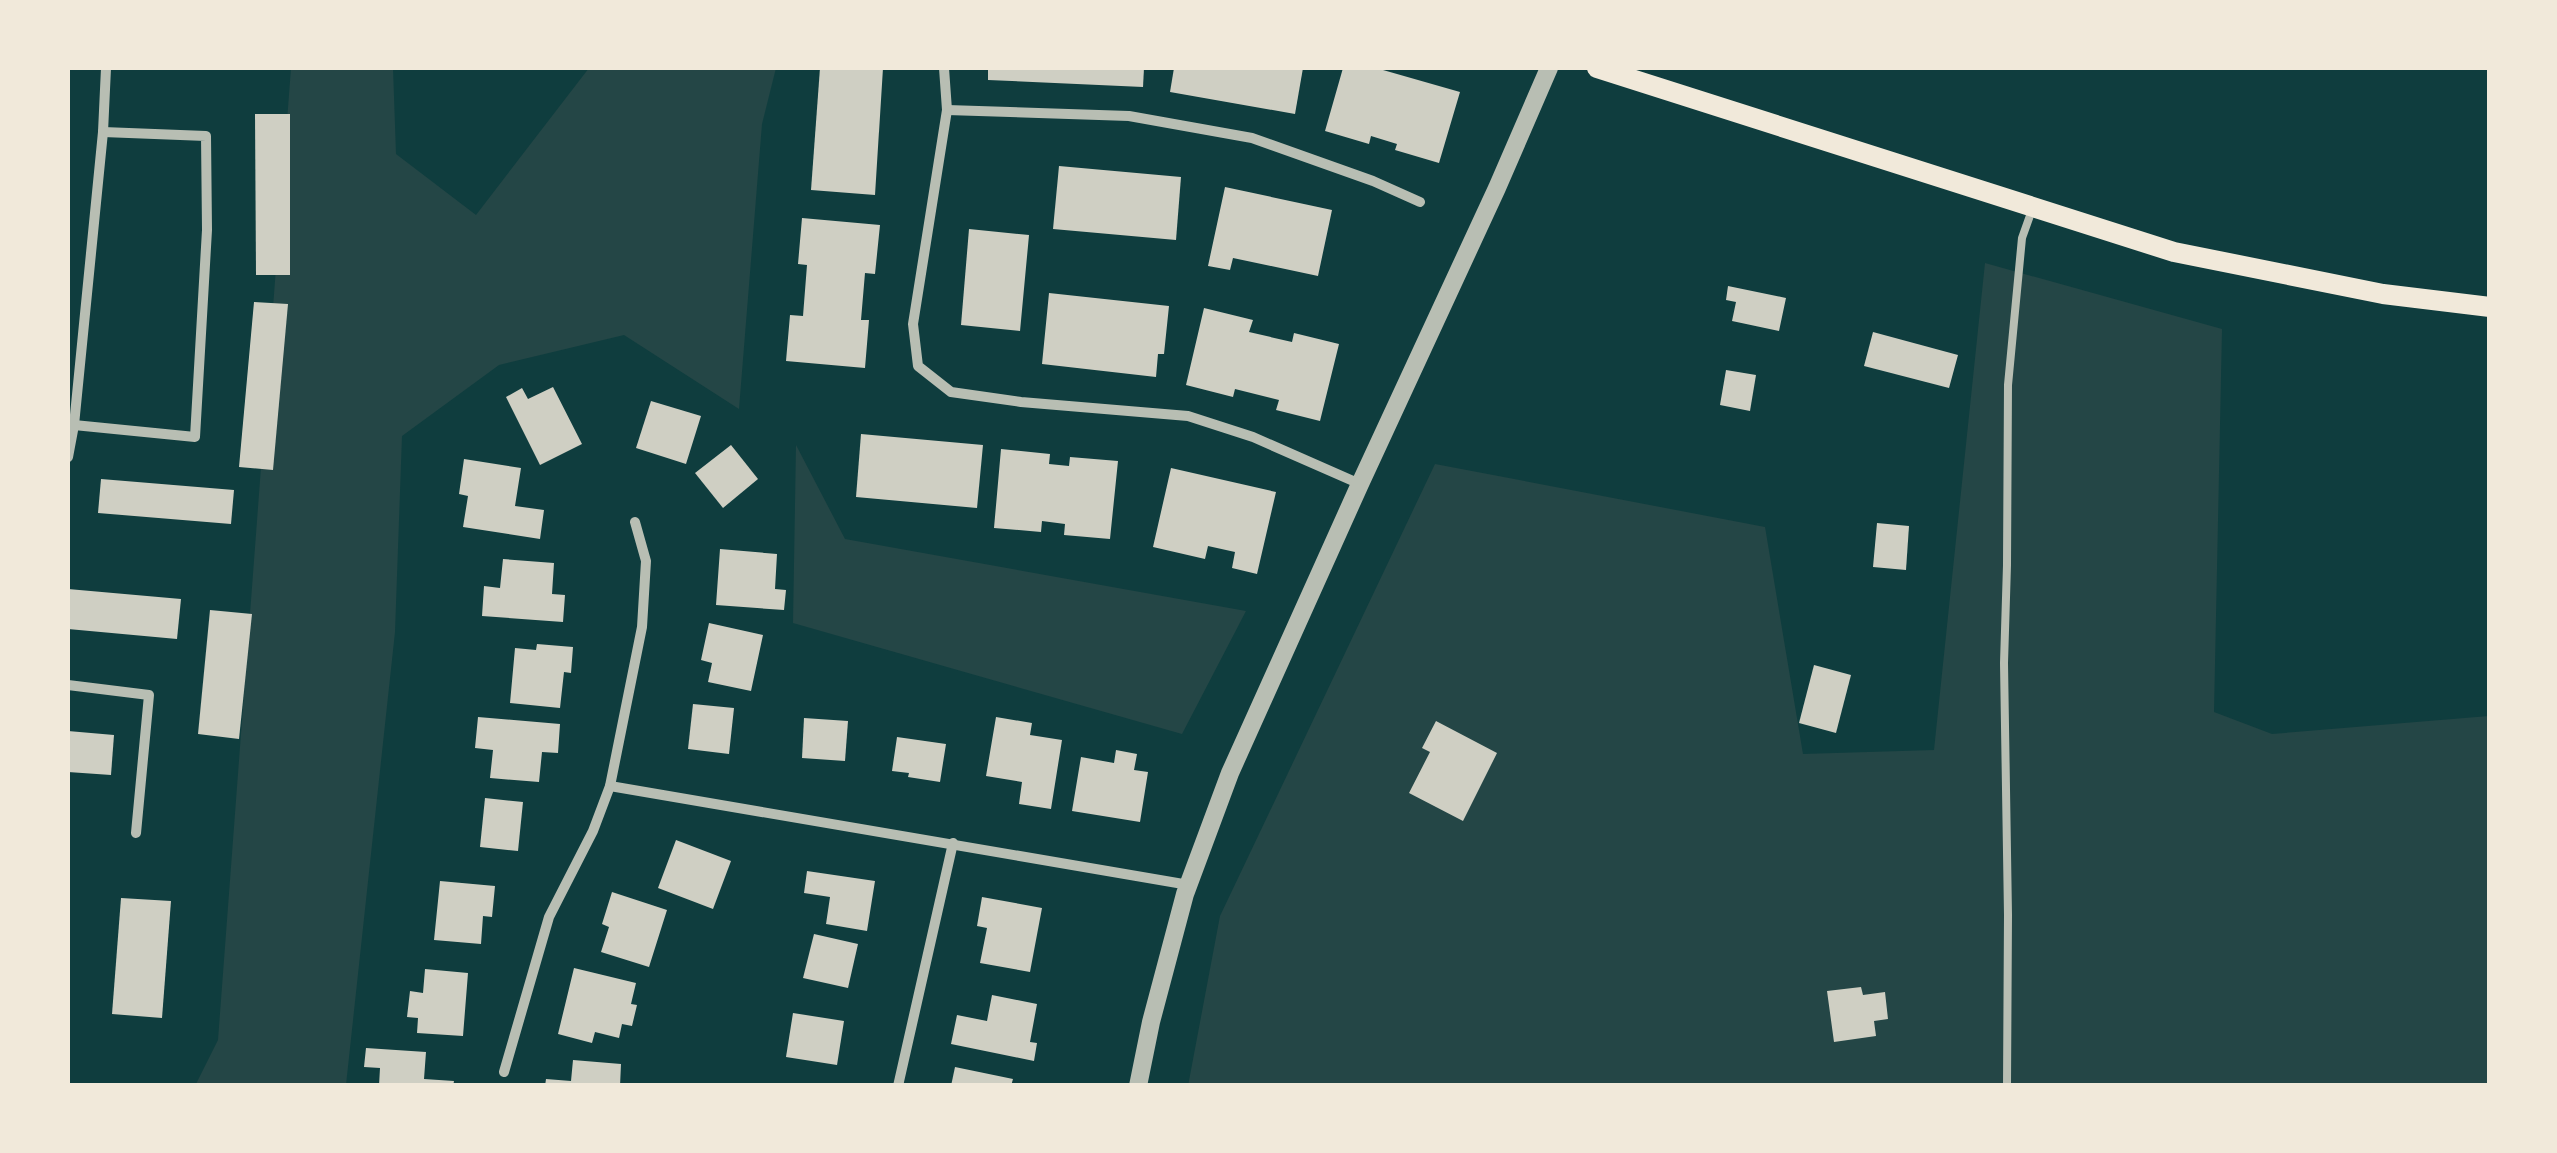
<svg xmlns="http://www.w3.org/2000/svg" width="2557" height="1153" viewBox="0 0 2557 1153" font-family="'Archivo Narrow',sans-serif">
  <rect width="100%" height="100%" fill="#0f3d3e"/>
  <g fill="#244646">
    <path d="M291 68H393L396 154 476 215 589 68H776L762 124 739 409 624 335 499 365 402 436 395 632 346 1085 195 1086 218 1040Z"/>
    <path d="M1985 263 2222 329 2214 712 2272 734 2489 716V1085L1188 1086 1220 916 1435 464 1765 527 1803 754 1934 750Z"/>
    <path d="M796 445 845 539 1246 611 1182 734 793 623Z"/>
  </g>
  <g fill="#cfcfc3">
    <path d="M820 68H883L875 195 811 190Z"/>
    <path d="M988 68H1144L1143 87 988 80Z"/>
    <path d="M1174 68H1303L1295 114 1170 92Z"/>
    <path d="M1343 68H1376L1460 92 1439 163 1395 150 1397 144 1371 136 1369 144 1325 131Z"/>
    <path d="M255 114H290V275H256Z"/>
    <path d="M1059 166 1181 177 1176 240 1053 229Z"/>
    <path d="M1225 187 1332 210 1318 276 1233 258 1230 270 1208 266Z"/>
    <path d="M802 218 880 225 875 274 865 273 861 320H869L865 368 786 361 790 315 803 316 807 265 798 264Z"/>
    <path d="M969 229 1029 235 1020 331 961 325Z"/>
    <path d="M1728 286 1786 298 1779 331 1732 321 1736 302 1726 300Z"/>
    <path d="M1049 293 1169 306 1164 354H1158L1156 377 1042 364Z"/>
    <path d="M254 302 288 304 273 470 239 467Z"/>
    <path d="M1204 308 1253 320 1249 332 1292 342 1294 333 1339 344 1320 421 1276 410 1279 400 1235 389 1233 397 1186 385Z"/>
    <path d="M1873 332 1958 355 1949 388 1864 366Z"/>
    <path d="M1726 370 1756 375 1750 411 1720 405Z"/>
    <path d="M553 387 582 444 540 465 506 397 522 388 528 399Z"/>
    <path d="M651 401 701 416 686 464 636 448Z"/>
    <path d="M861 434 983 445 977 508 856 497Z"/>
    <path d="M731 445 758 479 723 508 695 473Z"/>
    <path d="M1001 449 1050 454 1049 464 1069 466 1070 457 1118 461 1110 539 1064 535 1065 524 1042 521 1041 532 994 528Z"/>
    <path d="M464 459 521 468 515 506 544 510 540 539 463 527 468 496 459 494Z"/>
    <path d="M1171 468 1276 492 1257 574 1232 568 1235 552 1208 546 1205 559 1153 547Z"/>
    <path d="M101 479 234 490 231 524 98 513Z"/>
    <path d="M1877 523 1909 526 1906 570 1873 567Z"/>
    <path d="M720 549 777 554 775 589 786 590 784 610 716 605Z"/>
    <path d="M503 559 554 563 552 594 565 595 563 622 482 616 484 586 500 588Z"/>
    <path d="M68 589 181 599 177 639 68 629Z"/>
    <path d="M210 610 252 614 239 739 198 734Z"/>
    <path d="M709 623 763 635 751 691 708 682 712 663 701 660Z"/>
    <path d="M537 644 573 647 571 673 564 672 560 708 510 703 515 648 536 650Z"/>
    <path d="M1814 665 1851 675 1836 733 1799 723Z"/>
    <path d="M693 704 734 708 729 754 688 749Z"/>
    <path d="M478 717 560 724 558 753 542 752 539 782 490 778 493 750 475 748Z"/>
    <path d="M996 717 1032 723 1030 735 1062 740 1051 809 1019 804 1022 782 986 776Z"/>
    <path d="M804 718 848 721 845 761 802 758Z"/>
    <path d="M1436 721 1497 753 1463 821 1409 793 1430 752 1422 748Z"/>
    <path d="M68 731 114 735 111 775 68 772Z"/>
    <path d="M897 737 946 744 940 782 908 777 909 773 892 771Z"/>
    <path d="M1116 750 1137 754 1134 770 1148 772 1140 822 1072 811 1081 757 1114 763Z"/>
    <path d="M485 798 523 802 518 851 480 847Z"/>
    <path d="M676 840 731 861 713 909 658 888Z"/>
    <path d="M807 871 875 881 867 931 826 924 830 897 804 893Z"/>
    <path d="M440 881 495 886 492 917 483 916 481 944 434 940Z"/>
    <path d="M612 892 667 910 649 967 601 952 609 927 602 924Z"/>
    <path d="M982 897 1042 908 1030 972 980 963 987 928 977 926Z"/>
    <path d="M121 898 171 901 162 1018 112 1014Z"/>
    <path d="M814 934 858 944 848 988 803 978Z"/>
    <path d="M574 968 636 983 631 1004 637 1005 632 1026 622 1024 619 1038 595 1032 592 1043 558 1034Z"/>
    <path d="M425 969 468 973 463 1036 417 1033 418 1018 407 1017 410 991 423 993Z"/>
    <path d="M1861 987 1863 995 1885 992 1888 1019 1874 1021 1876 1036 1834 1042 1827 991Z"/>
    <path d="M992 995 1037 1004 1030 1042 1037 1043 1034 1061 951 1044 957 1015 987 1021Z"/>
    <path d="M793 1013 844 1021 837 1065 786 1057Z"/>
    <path d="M366 1048 426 1052 424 1079 454 1081 453 1086H379L380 1068 364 1067Z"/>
    <path d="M573 1060 621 1064 620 1086H545L546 1079 571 1081Z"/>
    <path d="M955 1067 1013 1079 1011 1086H951Z"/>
  </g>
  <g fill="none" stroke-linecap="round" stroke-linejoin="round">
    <path stroke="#b8beb3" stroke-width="8" d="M2007 1086 2008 915 2004 663 2007 565 2008 385 2022 238 2033 207"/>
    <g stroke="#b8beb3" stroke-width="10">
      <path d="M944 68 947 110 913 324 918 366 951 392 1021 402 1188 416 1253 437 1360 484"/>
      <path d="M947 110 1129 116 1252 138 1373 181 1420 202"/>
      <path d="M74 425 195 437 207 230 206 136 103 132"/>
      <path d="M68 457 74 425 103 132 106 68"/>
      <path d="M68 685 149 695 136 833"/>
      <path d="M610 786 1189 885"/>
      <path d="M504 1072 549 917 593 831 610 786 642 627 646 561 635 522"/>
      <path d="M898 1086 953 843"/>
    </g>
    <path stroke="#b8beb3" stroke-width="18" d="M1138 1086 1151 1022 1185 894 1230 773 1360 484 1497 188 1549 68"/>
    <path stroke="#f1e9da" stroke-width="20" d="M1597 68 2174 252 2383 294 2490 307"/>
  </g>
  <rect width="2557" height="1153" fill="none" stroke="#f1e9da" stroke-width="140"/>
</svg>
